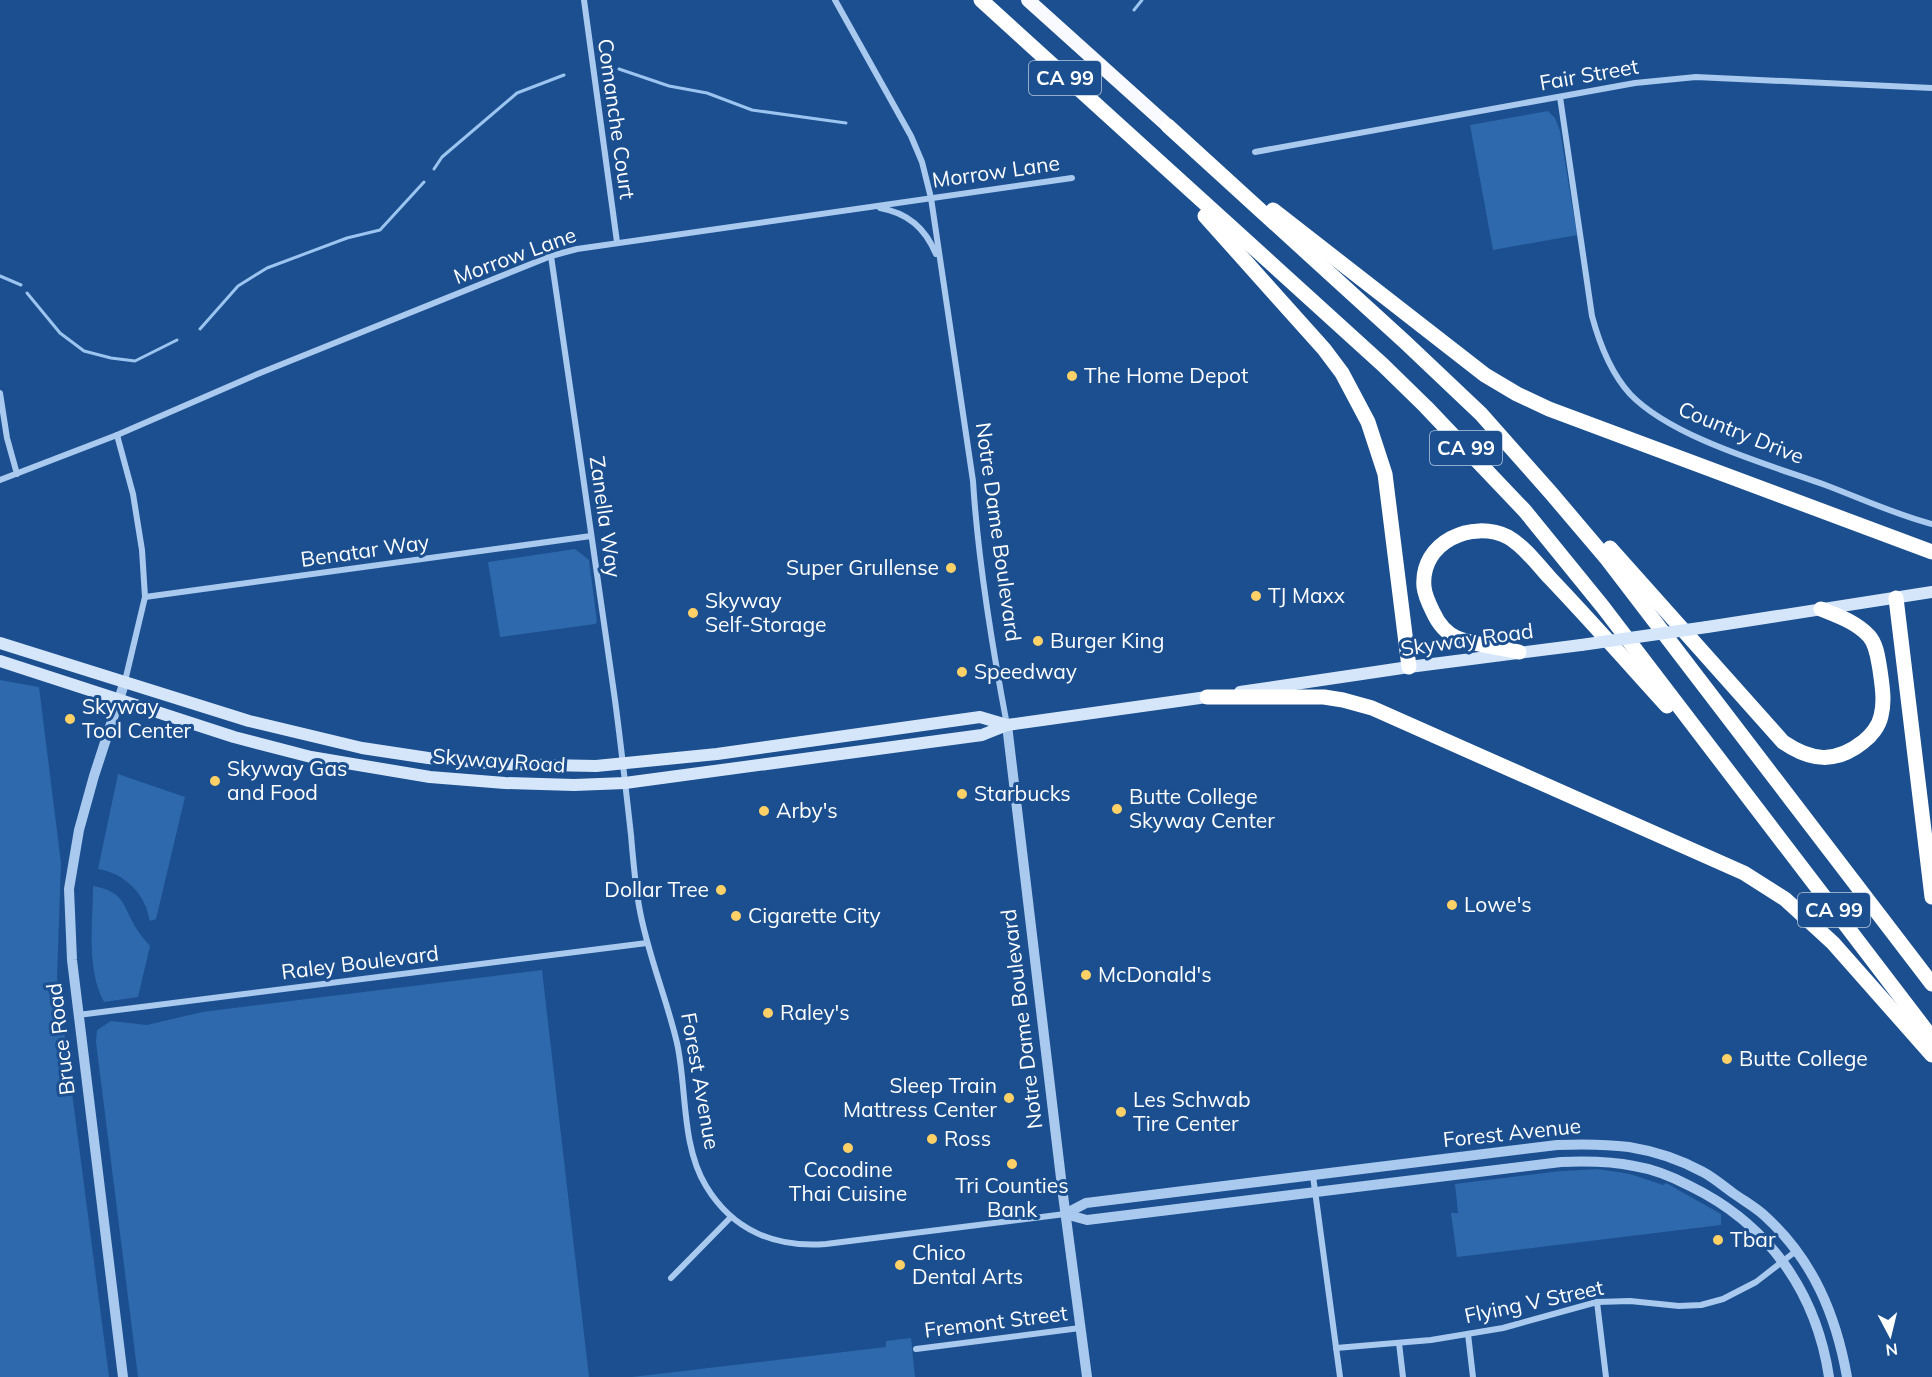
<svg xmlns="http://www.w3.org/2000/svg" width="1932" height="1377" viewBox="0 0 1932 1377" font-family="Mulish,sans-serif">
  <rect width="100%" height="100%" fill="#1b4f8f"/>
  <g fill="#2e69ad">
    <path d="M1548 111 1555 118 1560 131 1577 235 1493 250 1470 125Z"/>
    <path d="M575 549 589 560 597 622 595 624 500 637 488 562Z"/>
    <path d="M0 680 39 687 61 863 57 977 109 1377H0Z"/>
    <path d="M118 774 185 797 156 919 150 921C148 916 148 912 146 907 138 887 119 872 98 869Z"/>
    <path d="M93 886C127 892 122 907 138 931 141 936 146 941 150 946L138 997 104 1002C86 968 93 924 93 886Z"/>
    <path d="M542 970 589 1377H138L96 1042 97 1030 111 1021 147 1025 202 1012Z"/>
    <path d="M1598 1169 1630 1174 1663 1185 1666 1183 1721 1214V1225L1457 1257 1451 1213H1458L1455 1184 1561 1171Z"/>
    <path d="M911 1338 915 1377H632L886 1347V1341Z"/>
  </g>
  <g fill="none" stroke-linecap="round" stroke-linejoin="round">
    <g stroke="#9cc4f0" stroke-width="3">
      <path d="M1134 10 1142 0"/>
      <path d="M619 69 669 86 707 93 752 110 846 123"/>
      <path d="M434 169 442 157 517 93 564 75"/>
      <path d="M0 276 21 285"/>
      <path d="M27 293 60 333 84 351 111 358 135 361 177 340"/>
      <path d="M200 329 238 286 267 268 347 238 380 230 424 182"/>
    </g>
    <g stroke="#a9c9ee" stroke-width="6">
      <path d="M584 0 617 242"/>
      <path d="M835 0 911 136 922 162 931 198 973 481C978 561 992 646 1007 725"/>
      <path d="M1560 97 1592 316C1599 342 1611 373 1630 394 1672 438 1770 465 1828 486 1862 499 1897 515 1932 524"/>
      <path d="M1255 152 1635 83 1696 77 1932 88"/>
      <path d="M880 208C908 213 925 228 936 254"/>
      <path d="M551 256C572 404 595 552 615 700 621 745 626 790 631 835 633 859 635 883 639 906 647 953 666 996 677 1043 687 1088 681 1145 706 1186 733 1231 776 1248 826 1244L1065 1214"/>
      <path d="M0 393 7 438 17 474"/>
      <path d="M117 435 133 494 142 550 145 597 125 681"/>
      <path d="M0 480 117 435 260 373 551 256 577 249 1072 178"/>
      <path d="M145 597 591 536"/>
      <path d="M78 1015 647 943"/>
      <path d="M1313 1176 1340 1377"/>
      <path d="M671 1278 731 1217"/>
      <path d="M1597 1302 1606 1377"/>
      <path d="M1468 1334 1473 1377"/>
      <path d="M1399 1343 1403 1377"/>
      <path d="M1336 1348 1431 1340 1503 1328 1597 1302 1630 1301 1679 1306 1701 1305 1723 1299 1756 1282 1796 1251"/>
      <path d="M916 1349 1080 1328"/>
    </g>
    <g stroke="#a9c9ee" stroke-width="10">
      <path d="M1007 725 1063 1195 1087 1377"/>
      <path d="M1065 1214 1086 1203 1557 1145C1581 1144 1605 1144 1629 1147 1654 1151 1681 1160 1703 1172 1713 1177 1723 1186 1733 1193 1744 1201 1757 1208 1766 1217 1813 1260 1836 1315 1847 1377"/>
      <path d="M1065 1214 1087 1220 1561 1162C1586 1161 1610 1161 1634 1166 1653 1169 1673 1177 1690 1186 1768 1224 1816 1291 1829 1377"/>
      <path d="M123 1377 72 960 69 889 79 830 94 776 125 681"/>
    </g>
    <g stroke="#d6e6fa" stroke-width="12">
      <path d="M1707 627 1932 592"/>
      <path d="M0 643 249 721 362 748 428 758 501 764 596 766 717 754 980 717 1007 725"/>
      <path d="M0 661 234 737 311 757 430 777 505 783 574 785 625 783 982 735 1007 725 1214 696"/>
      <path d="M1240 692 1409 667 1581 645"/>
    </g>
    <path stroke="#f8faff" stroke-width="14" d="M1028 0 1168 126"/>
    <g stroke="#fff" stroke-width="15">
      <path d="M981 0 1383 365 1426 407 1525 511 1603 607 1932 1038"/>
      <path d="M1168 126 1405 342 1481 414 1551 493 1607 559 1932 984"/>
      <path d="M1273 210 1485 375 1517 394 1549 409 1932 552"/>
      <path d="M1205 216 1324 349 1342 373 1368 422 1385 474 1409 667"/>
      <path d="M1610 548 1783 742C1811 761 1835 764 1863 742 1871 736 1879 726 1881 716 1885 701 1882 685 1880 670 1878 659 1877 645 1869 636 1856 622 1838 616 1821 609"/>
      <path d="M1896 598 1932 897"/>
      <path d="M1519 652C1502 648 1472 644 1457 638 1446 633 1438 623 1433 612 1429 604 1425 596 1424 587 1420 542 1472 519 1508 537 1524 546 1538 565 1550 578 1590 620 1628 663 1667 706"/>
      <path d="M1207 697H1324L1343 700 1372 708 1744 873 1785 899 1833 943 1932 1055"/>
    </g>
    <path stroke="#d6e6fa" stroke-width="12" d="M1581 645 1707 627"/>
  </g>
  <g fill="#ffd166" stroke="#1b4f8f" stroke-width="2">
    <circle cx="1072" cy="376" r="6"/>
    <circle cx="951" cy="568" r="6"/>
    <circle cx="1256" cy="596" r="6"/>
    <circle cx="693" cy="613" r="6"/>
    <circle cx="1038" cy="641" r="6"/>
    <circle cx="962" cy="672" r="6"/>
    <circle cx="70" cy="719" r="6"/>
    <circle cx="215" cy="781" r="6"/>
    <circle cx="962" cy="794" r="6"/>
    <circle cx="1117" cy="809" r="6"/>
    <circle cx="764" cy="811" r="6"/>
    <circle cx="721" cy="890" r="6"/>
    <circle cx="1452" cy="905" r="6"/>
    <circle cx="736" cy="916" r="6"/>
    <circle cx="1086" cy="975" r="6"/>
    <circle cx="768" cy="1013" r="6"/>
    <circle cx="1727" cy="1059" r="6"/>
    <circle cx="1009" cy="1098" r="6"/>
    <circle cx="1121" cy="1112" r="6"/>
    <circle cx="932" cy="1139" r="6"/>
    <circle cx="848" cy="1148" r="6"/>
    <circle cx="1012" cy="1164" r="6"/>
    <circle cx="1718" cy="1240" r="6"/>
    <circle cx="900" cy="1265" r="6"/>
  </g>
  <g text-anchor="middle" stroke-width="6" stroke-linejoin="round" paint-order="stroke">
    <g fill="#1b4f8f" stroke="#bbcadd" stroke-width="1.5">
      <rect x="1029" y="61" width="72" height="34" rx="4.5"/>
      <rect x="1430" y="431" width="72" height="34" rx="4.5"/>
      <rect x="1798" y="893" width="72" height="34" rx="4.5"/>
    </g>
    <g font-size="20" font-weight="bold" fill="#fff">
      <text x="1065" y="85">CA 99</text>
      <text x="1466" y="455">CA 99</text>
      <text x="1834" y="917">CA 99</text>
    </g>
    <g font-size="21" fill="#fff" stroke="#1b4f8f">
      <text transform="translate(1589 75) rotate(-10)" y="7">Fair Street</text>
      <text transform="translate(616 119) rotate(82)" y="7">Comanche Court</text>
      <text transform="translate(996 172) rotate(-8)" y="7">Morrow Lane</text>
      <text transform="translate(515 256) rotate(-20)" y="7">Morrow Lane</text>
      <text transform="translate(1741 433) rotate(22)" y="7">Country Drive</text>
      <text transform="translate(605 517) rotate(82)" y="7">Zanella Way</text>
      <text transform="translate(998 532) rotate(82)" y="7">Notre Dame Boulevard</text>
      <text transform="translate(365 551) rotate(-8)" y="7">Benatar Way</text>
      <text transform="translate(1467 640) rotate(-8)" y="7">Skyway Road</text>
      <text transform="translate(499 761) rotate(4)" y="7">Skyway Road</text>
      <text transform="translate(360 963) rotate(-7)" y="7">Raley Boulevard</text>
      <text transform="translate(1022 1019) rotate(-97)" y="7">Notre Dame Boulevard</text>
      <text transform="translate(61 1039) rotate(-97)" y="7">Bruce Road</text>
      <text transform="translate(700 1081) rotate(80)" y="7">Forest Avenue</text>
      <text transform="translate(1512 1133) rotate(-6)" y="7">Forest Avenue</text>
      <text transform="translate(1534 1302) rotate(-12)" y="7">Flying V Street</text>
      <text transform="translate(996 1322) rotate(-7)" y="7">Fremont Street</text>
    </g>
    <g font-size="21" fill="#fff" stroke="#1b4f8f" text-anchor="start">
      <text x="1084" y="383">The Home Depot</text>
      <text x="939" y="575" text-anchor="end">Super Grullense</text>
      <text x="1268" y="603">TJ Maxx</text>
      <text x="705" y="608">Skyway<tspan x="705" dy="24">Self-Storage</tspan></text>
      <text x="1050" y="648">Burger King</text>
      <text x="974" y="679">Speedway</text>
      <text x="82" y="714">Skyway<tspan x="82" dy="24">Tool Center</tspan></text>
      <text x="227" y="776">Skyway Gas<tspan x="227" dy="24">and Food</tspan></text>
      <text x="974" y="801">Starbucks</text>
      <text x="1129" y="804">Butte College<tspan x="1129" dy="24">Skyway Center</tspan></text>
      <text x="776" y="818">Arby's</text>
      <text x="709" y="897" text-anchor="end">Dollar Tree</text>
      <text x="1464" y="912">Lowe's</text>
      <text x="748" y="923">Cigarette City</text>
      <text x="1098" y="982">McDonald's</text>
      <text x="780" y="1020">Raley's</text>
      <text x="1739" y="1066">Butte College</text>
      <text x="997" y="1093" text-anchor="end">Sleep Train<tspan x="997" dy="24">Mattress Center</tspan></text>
      <text x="1133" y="1107">Les Schwab<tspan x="1133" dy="24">Tire Center</tspan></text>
      <text x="944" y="1146">Ross</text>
      <text x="848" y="1177" text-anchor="middle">Cocodine<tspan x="848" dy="24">Thai Cuisine</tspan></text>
      <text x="1012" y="1193" text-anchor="middle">Tri Counties<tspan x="1012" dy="24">Bank</tspan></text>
      <text x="1730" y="1247">Tbar</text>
      <text x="912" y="1260">Chico<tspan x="912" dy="24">Dental Arts</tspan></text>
    </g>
  </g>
  <g transform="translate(1890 1335) rotate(173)" stroke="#1b4f8f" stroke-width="4.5" paint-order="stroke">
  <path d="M0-4.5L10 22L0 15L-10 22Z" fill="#ffffff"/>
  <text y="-9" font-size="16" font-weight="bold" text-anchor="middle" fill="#ffffff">N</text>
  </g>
</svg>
